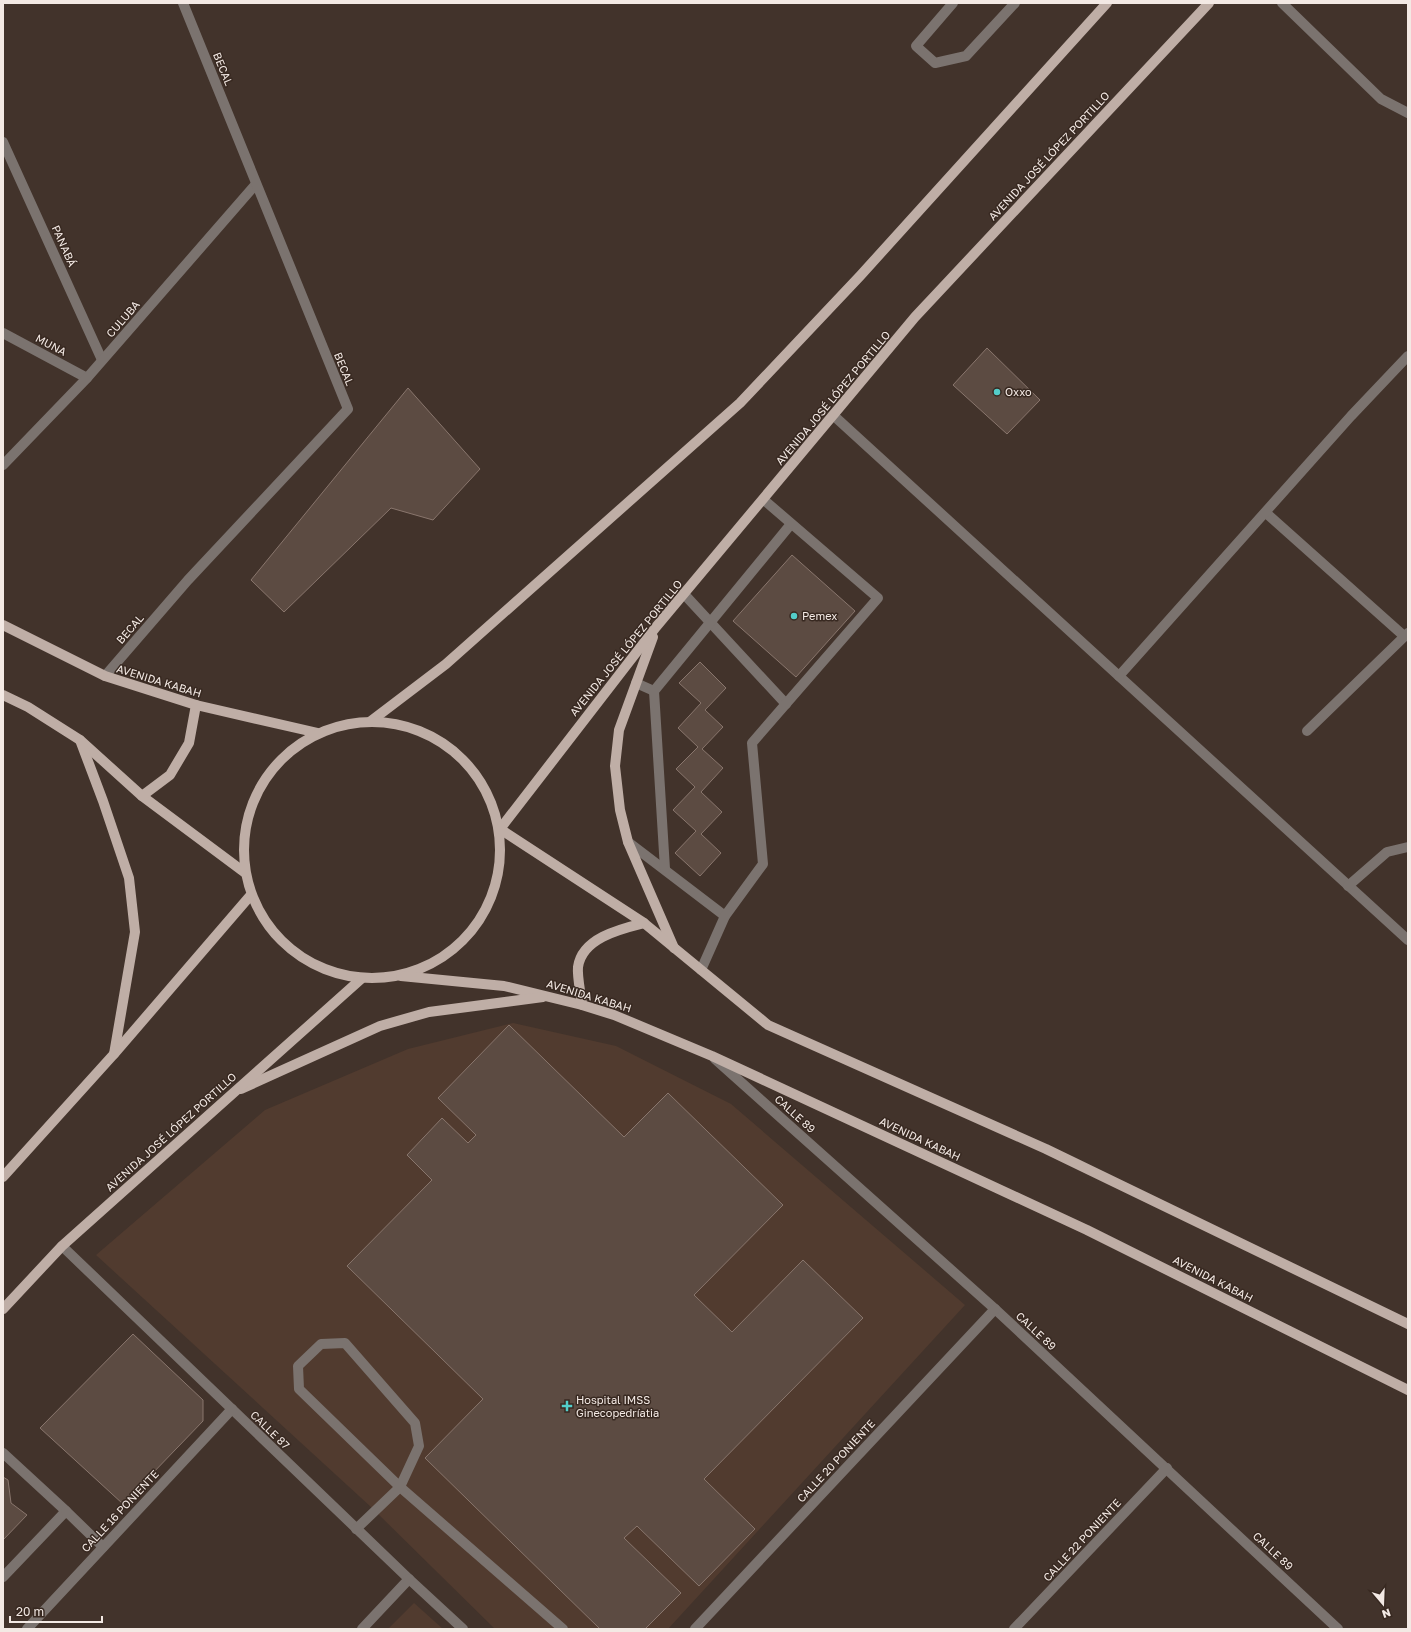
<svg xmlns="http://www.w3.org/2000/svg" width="1411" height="1632" viewBox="0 0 1411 1632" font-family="'Golos Text',sans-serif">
  <rect width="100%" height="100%" fill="#42332b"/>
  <g fill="#513b2f">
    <path d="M513 1023 616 1046 731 1104 965 1305 668 1629H495L371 1507 96 1255 265 1110 408 1049Z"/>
    <path d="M414 1603 443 1629H388Z"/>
  </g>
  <g fill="#5c4b42" stroke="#89766d">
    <path d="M987 348 1040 400 1007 434 953 385Z"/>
    <path d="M408 388 480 469 433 520 391 508 284 612 251 580Z"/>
    <path d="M792 555 855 611 796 677 733 621Z"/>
    <path d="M700 662 726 688 705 710 723 727 702 749 723 768 701 792 722 812 701 834 721 853 700 876 675 853 696 831 673 810 695 787 676 769 698 747 678 728 701 703 679 683Z"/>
    <path d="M509 1025 624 1137 668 1093 783 1205 694 1295 732 1332 803 1260 863 1318 704 1479 755 1529 699 1586 637 1526 624 1538 681 1593 645 1629H600L425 1458 483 1399 347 1266 432 1180 407 1155 442 1118 468 1143 476 1135 438 1098Z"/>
    <path d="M133 1334 203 1400V1421L123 1504 40 1428Z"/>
    <path d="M3 1477 8 1480 11 1503 27 1515 3 1540Z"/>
  </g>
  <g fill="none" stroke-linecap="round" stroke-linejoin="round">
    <g stroke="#7b736f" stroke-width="10">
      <path d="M953 3 916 46 935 63 966 56 1015 3"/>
      <path d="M1282 3 1381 99 1408 113"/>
      <path d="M3 142 102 360"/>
      <path d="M3 333 87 378"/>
      <path d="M833 415 1408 940"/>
      <path d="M3 465 87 378 256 184"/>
      <path d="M1266 513 1404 636"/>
      <path d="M684 594 786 704"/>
      <path d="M105 676 188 580 348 409 183 3"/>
      <path d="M1119 676 1351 416 1408 356"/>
      <path d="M636 683 654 691"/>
      <path d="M1307 731 1408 633"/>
      <path d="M628 842 725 916"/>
      <path d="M665 869 654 691 791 524"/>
      <path d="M1348 886 1387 852 1408 847"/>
      <path d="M701 970 725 916 763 864 752 743 878 598 764 500"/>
      <path d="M715 1059 995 1309 1338 1629"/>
      <path d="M62 1246 409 1579 463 1629"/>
      <path d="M3 1453 66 1511 3 1577"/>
      <path d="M66 1511 103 1547"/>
      <path d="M356 1529 400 1487 419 1446 415 1423 345 1343 321 1344 298 1366 299 1389 400 1487 563 1629"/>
      <path d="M27 1629 232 1409"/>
      <path d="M362 1629 409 1579"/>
      <path d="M695 1629 995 1309"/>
      <path d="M1014 1629 1167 1468"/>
    </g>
    <g stroke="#bfaea6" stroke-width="10">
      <path d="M3 625 105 676 196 705 318 733"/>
      <path d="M653 637 619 730 615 766 620 810 628 842 674 948"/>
      <path d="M3 695 28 707 80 740 142 796 244 872"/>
      <path d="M371 721 446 664 740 403 860 276 1107 3"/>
      <circle cx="372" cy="850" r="128"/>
      <path d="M80 740 103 801 129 878 135 932 114 1054"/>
      <path d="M142 796 170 775 189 743 196 705"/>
      <path d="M500 829 656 627 915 317 1209 3"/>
      <path d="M500 829 644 923 768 1025 1046 1149 1408 1324"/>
      <path d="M401 976 504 986 582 1005 614 1015 712 1056 1087 1230 1408 1390"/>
      <path d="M582 1005C581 994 577 977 578 967 582 938 620 929 644 923"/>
      <path d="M241 1089 380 1026 429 1012 543 997"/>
      <path d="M3 1177 114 1054 250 896"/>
      <path d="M3 1309 62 1246 361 979"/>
    </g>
  </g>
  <g fill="#53cdc9" stroke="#382921" stroke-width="1.5">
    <circle cx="997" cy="392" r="4"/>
    <circle cx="794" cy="616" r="4"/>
    <path d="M565 1400h4v4h4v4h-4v4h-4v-4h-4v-4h4z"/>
  </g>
  <g text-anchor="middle" stroke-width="3" stroke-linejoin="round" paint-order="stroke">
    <g font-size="11" fill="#f3e9e4" stroke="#382921">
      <text transform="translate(223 69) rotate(68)" y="4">BECAL</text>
      <text transform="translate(1049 156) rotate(-47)" y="4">AVENIDA JOSÉ LÓPEZ PORTILLO</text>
      <text transform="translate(64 246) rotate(66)" y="4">PANABÁ</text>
      <text transform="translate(123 319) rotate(-49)" y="4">CULUBA</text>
      <text transform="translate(51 345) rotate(28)" y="4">MUNA</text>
      <text transform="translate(344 369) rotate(68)" y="4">BECAL</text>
      <text transform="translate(833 398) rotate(-50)" y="4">AVENIDA JOSÉ LÓPEZ PORTILLO</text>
      <text transform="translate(130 629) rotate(-49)" y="4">BECAL</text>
      <text transform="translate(626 648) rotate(-51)" y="4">AVENIDA JOSÉ LÓPEZ PORTILLO</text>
      <text transform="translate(159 681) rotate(17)" y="4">AVENIDA KABAH</text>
      <text transform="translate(589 996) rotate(17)" y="4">AVENIDA KABAH</text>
      <text transform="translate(795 1114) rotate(42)" y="4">CALLE 89</text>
      <text transform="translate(171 1132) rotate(-42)" y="4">AVENIDA JOSÉ LÓPEZ PORTILLO</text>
      <text transform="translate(920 1139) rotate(25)" y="4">AVENIDA KABAH</text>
      <text transform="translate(1213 1279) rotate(27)" y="4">AVENIDA KABAH</text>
      <text transform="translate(1036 1331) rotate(43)" y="4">CALLE 89</text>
      <text transform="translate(270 1430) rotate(44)" y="4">CALLE 87</text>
      <text transform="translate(836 1461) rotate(-47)" y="4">CALLE 20 PONIENTE</text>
      <text transform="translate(120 1511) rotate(-47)" y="4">CALLE 16 PONIENTE</text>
      <text transform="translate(1082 1540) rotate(-47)" y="4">CALLE 22 PONIENTE</text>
      <text transform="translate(1273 1551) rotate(43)" y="4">CALLE 89</text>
    </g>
    <g font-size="11" fill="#f3e9e4" stroke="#382921" text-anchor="start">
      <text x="1005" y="396">Oxxo</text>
      <text x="802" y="620">Pemex</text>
      <text x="576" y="1404">Hospital IMSS<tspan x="576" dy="13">Ginecopedríatia</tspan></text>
    </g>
  </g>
  <rect width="1411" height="1632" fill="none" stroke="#f3e9e4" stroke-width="8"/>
  <g transform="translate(1383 1604) rotate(161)" stroke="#382921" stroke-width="3" paint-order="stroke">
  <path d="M0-3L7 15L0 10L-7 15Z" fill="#f3e9e4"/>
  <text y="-6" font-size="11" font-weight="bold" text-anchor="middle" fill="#f3e9e4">N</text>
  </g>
  <path d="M10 1616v6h92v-6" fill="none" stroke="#f3e9e4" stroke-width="2"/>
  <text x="16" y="1616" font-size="12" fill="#f3e9e4" stroke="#382921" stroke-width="3" paint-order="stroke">20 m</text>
</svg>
